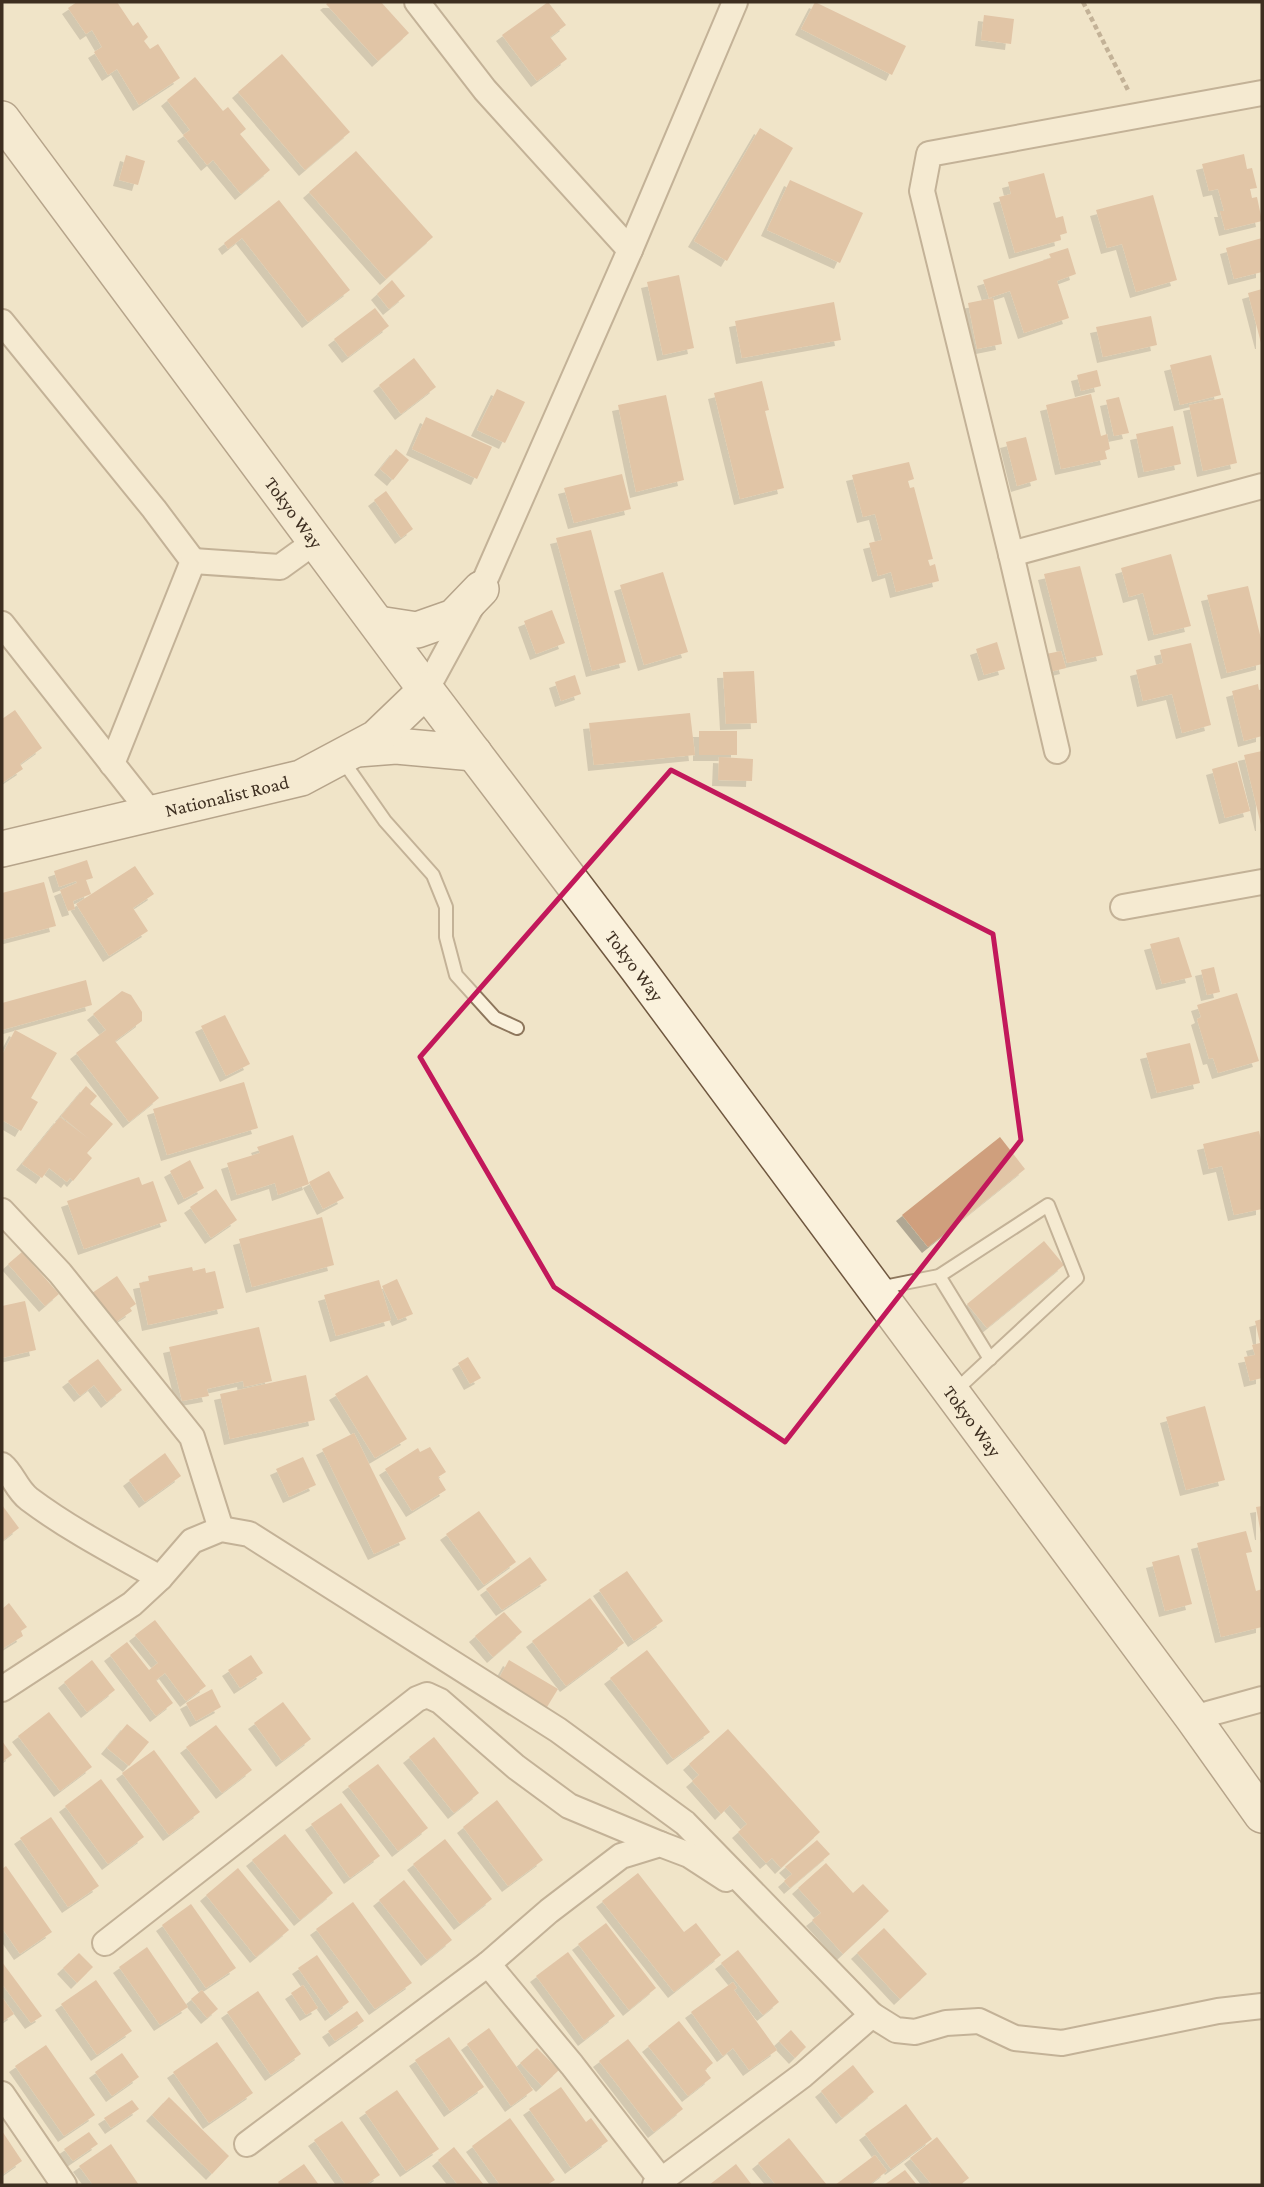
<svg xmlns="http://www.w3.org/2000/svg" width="1264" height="2187" viewBox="0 0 1264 2187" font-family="'Crimson Pro',serif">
  <defs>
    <filter id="shadow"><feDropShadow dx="-6" dy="6" stdDeviation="0" flood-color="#0004"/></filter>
  </defs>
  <rect width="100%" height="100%" fill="#f0e4c8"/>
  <g fill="#cf9f7d" filter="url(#shadow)">
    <path d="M77 2H117L133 26 138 22 148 37 144 41 150 49 158 44 180 78 139 105 117 69 108 75 94 52 102 47 92 30 86 34 68 8Z"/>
    <path d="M329 2H381L409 33 378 61 326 4Z"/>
    <path d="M548 2 566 25 550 37 567 59 537 81 502 35Z"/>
    <path d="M815 2 906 46 892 75 801 29Z"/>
    <path d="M984 15 1014 19 1011 44 981 40Z"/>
    <path d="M282 54 350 132 305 170 238 92Z"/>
    <path d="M195 77 223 111 228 107 246 129 240 134 270 170 241 194 213 160 207 165 183 135 190 130 167 100Z"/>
    <path d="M760 128 793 148 727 261 694 241Z"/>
    <path d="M356 151 433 237 386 279 309 192Z"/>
    <path d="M1244 154 1247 169 1252 168 1257 188 1250 189 1252 198 1257 197 1262 221 1225 230 1220 211H1224L1218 189 1209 191 1202 164Z"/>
    <path d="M126 155 145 161 138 185 119 180Z"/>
    <path d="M1044 173 1056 218 1063 216 1067 233 1060 235 1061 240 1015 253 999 197 1011 194 1008 182Z"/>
    <path d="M790 180 863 213 840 263 767 230Z"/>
    <path d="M1153 195 1177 280 1136 292 1122 244 1107 248 1096 210Z"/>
    <path d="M279 200 350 290 308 322 242 238 228 249 224 243Z"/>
    <path d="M1262 238V272L1234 279 1226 248Z"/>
    <path d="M1068 248 1076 274 1057 281 1069 318 1024 333 1010 291 989 298 983 280 1051 258 1049 254Z"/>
    <path d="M679 275 694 348 663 355 647 282Z"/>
    <path d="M392 280 405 296 389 309 377 294Z"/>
    <path d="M1262 289V343H1261L1248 293Z"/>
    <path d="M993 298 1002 344 977 349 968 303Z"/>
    <path d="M834 302 841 340 742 358 735 321Z"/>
    <path d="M375 308 389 326 348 357 334 339Z"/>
    <path d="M1151 316 1157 345 1103 357 1096 327Z"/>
    <path d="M1211 355 1221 395 1180 405 1170 365Z"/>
    <path d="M414 358 436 387 401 414 379 385Z"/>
    <path d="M1097 370 1101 386 1081 391 1077 375Z"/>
    <path d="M762 381 769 410 765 411 784 488 740 499 714 393Z"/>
    <path d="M497 389 525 402 505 443 477 430Z"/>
    <path d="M1091 394 1101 436 1107 434 1110 449 1105 451 1107 459 1061 469 1046 405Z"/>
    <path d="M666 395 684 480 636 492 618 405Z"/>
    <path d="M1119 397 1129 433 1114 436 1106 400Z"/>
    <path d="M1223 398 1237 463 1203 471 1189 405Z"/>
    <path d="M426 417 492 447 477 479 412 449Z"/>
    <path d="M1173 426 1181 464 1144 472 1136 434Z"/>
    <path d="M1026 437 1037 480 1017 486 1006 442Z"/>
    <path d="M396 449 409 460 393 480 380 469Z"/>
    <path d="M909 462 914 479 908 481 910 488 914 487 933 559 928 560 930 566 935 564 939 581 896 592 891 572 878 576 869 543 882 540 875 514 863 517 852 475Z"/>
    <path d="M622 474 631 509 574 523 564 488Z"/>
    <path d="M386 491 413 529 401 538 374 500Z"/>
    <path d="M591 530 626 662 592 671 556 538Z"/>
    <path d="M1171 554 1191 626 1154 635 1143 593 1129 597 1121 568Z"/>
    <path d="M1080 566 1103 655 1067 663 1044 574Z"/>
    <path d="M663 572 688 652 644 665 620 585Z"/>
    <path d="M1248 586 1262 643V664L1227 673 1207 595Z"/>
    <path d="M552 610 565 643 536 654 524 621Z"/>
    <path d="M997 642 1005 669 984 675 976 649Z"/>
    <path d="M1191 643 1211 725 1182 733 1172 694 1143 701 1136 670 1163 663 1160 650Z"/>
    <path d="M1061 651 1066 668 1050 672 1046 654Z"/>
    <path d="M754 671 757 723 726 724 723 672Z"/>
    <path d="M575 675 581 694 561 701 555 682Z"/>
    <path d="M1258 684 1259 690 1262 689V736L1244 741 1232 691Z"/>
    <path d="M15 710 42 748 20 764 23 769 2 783V719Z"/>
    <path d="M690 713 695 755 594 765 589 723Z"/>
    <rect x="699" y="731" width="38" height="24"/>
    <path d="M1262 751V825H1261L1244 755Z"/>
    <path d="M719 757 753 759 752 781 718 780Z"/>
    <path d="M1237 762 1250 811 1225 818 1212 769Z"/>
    <path d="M87 860 93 878 86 880 91 894 73 901 75 909 68 911 60 890 77 883 76 881 59 887 54 871Z"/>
    <path d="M135 866 154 894 133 908 148 931 109 956 76 904Z"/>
    <path d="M44 882 56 926 2 940V893Z"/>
    <path d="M1179 937 1192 977 1162 984 1150 944Z"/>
    <path d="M1214 967 1220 992 1207 995 1201 970Z"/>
    <path d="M86 980 92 1005 2 1030V1003Z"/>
    <path d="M122 991 131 995 142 1012V1021L115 1041 159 1098 129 1122 76 1053 106 1030 93 1014Z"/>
    <path d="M1237 993 1259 1061 1218 1073 1213 1058 1209 1059 1197 1019 1201 1017 1197 1005Z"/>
    <path d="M225 1015 250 1064 226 1076 201 1026Z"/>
    <path d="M15 1030 57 1053 31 1098 38 1102 21 1131 2 1120V1055Z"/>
    <path d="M1190 1043 1200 1083 1157 1093 1146 1053Z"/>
    <path d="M244 1082 258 1128 167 1155 153 1109Z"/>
    <path d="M86 1086 97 1096 90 1104 113 1124 87 1153 92 1158 73 1181 70 1178 67 1182 49 1168 42 1178 22 1164 60 1117 89 1139 61 1116Z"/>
    <path d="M1259 1131 1262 1144V1209L1234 1215 1222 1166 1209 1169 1203 1144Z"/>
    <path d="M293 1135 309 1184 278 1195 275 1183 237 1195 227 1163 260 1153 257 1147Z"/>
    <path d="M1000 1137 1025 1169 928 1247 902 1215Z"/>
    <path d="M190 1160 204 1188 184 1199 170 1171Z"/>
    <path d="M329 1171 344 1198 323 1209 309 1182Z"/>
    <path d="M139 1177 142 1185 153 1181 167 1221 84 1249 67 1201Z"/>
    <path d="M216 1189 237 1220 211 1238 190 1207Z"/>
    <path d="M322 1217 334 1265 252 1287 239 1239Z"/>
    <path d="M1044 1241 1064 1265 987 1328 967 1304Z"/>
    <path d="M22 1252 59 1294 45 1306 8 1264Z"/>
    <path d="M192 1267 193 1271 205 1268 206 1273 215 1271 224 1308 148 1325 139 1283 149 1281 148 1276Z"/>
    <path d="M117 1276 136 1304 130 1308 132 1311 113 1324 92 1293Z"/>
    <path d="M397 1279 413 1314 398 1320 382 1286Z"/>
    <path d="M379 1280 391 1320 336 1336 324 1295Z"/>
    <path d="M25 1301 36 1350 2 1358V1306Z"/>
    <path d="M1262 1319V1378L1250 1381 1244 1357 1255 1355 1252 1345 1260 1343 1255 1321Z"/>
    <path d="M259 1327 272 1381 244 1387 243 1381 207 1389 209 1396 182 1401 169 1347Z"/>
    <path d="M468 1357 481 1378 470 1384 458 1363Z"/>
    <path d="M98 1359 122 1390 107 1402 94 1385 80 1396 68 1381Z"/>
    <path d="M306 1375 315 1420 230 1439 220 1394Z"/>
    <path d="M367 1375 407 1439 375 1458 335 1394Z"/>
    <path d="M1205 1406 1225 1480 1186 1490 1166 1417Z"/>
    <path d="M354 1433 406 1539 374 1554 322 1449Z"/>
    <path d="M430 1447 446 1472 438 1477 446 1490 412 1511 385 1469 418 1448 420 1452Z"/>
    <path d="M165 1453 181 1476 145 1502 129 1480Z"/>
    <path d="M303 1457 316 1485 289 1497 276 1469Z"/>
    <path d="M2 1505 19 1528 2 1541Z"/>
    <path d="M1262 1506V1534H1261L1256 1507Z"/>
    <path d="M479 1511 516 1562 484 1585 446 1534Z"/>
    <path d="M1246 1531 1252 1552 1246 1553 1256 1591 1262 1589V1627L1221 1637 1197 1543Z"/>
    <path d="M1179 1555 1192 1604 1165 1611 1152 1562Z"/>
    <path d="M530 1557 547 1580 502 1610 486 1589Z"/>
    <path d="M627 1571 663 1621 634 1641 599 1590Z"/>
    <path d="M590 1598 624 1643 566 1686 532 1641Z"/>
    <path d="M9 1603 27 1627 21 1631 23 1636 2 1649V1609Z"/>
    <path d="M504 1612 522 1632 493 1657 475 1636Z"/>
    <path d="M155 1620 206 1686 186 1701 165 1673 156 1680 173 1703 156 1716 110 1655 127 1642 149 1670 158 1663 135 1635Z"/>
    <path d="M647 1650 710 1732 673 1759 610 1678Z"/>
    <path d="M251 1655 263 1673 240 1688 228 1670Z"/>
    <path d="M92 1660 115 1690 87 1712 64 1682Z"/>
    <path d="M509 1660 558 1689 547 1707 499 1678Z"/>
    <path d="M212 1689 221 1707 196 1721 186 1703Z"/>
    <path d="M283 1702 311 1739 282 1761 254 1723Z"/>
    <path d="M49 1712 92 1767 60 1791 18 1736Z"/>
    <path d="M127 1724 149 1742 129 1766 107 1748Z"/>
    <path d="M216 1725 252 1770 222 1793 186 1747Z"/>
    <path d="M728 1729 820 1832 781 1868 772 1858 766 1863 738 1832 747 1824 730 1805 721 1814 692 1781 699 1775 689 1764Z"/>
    <path d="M434 1737 479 1793 454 1813 409 1757Z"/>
    <path d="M2 1741 12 1755 2 1762Z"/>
    <path d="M154 1750 200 1812 169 1835 122 1773Z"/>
    <path d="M378 1764 428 1828 398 1851 348 1786Z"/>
    <path d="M101 1779 144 1837 108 1864 65 1806Z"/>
    <path d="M497 1800 543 1860 508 1886 463 1827Z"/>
    <path d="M341 1803 380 1856 350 1878 311 1824Z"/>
    <path d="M51 1817 99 1886 68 1907 20 1838Z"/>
    <path d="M285 1834 333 1893 300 1920 252 1860Z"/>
    <path d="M445 1839 492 1899 460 1924 413 1864Z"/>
    <path d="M817 1840 830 1854 790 1888 784 1881 792 1874 785 1867Z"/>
    <path d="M826 1863 853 1893 863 1884 889 1911 843 1954 812 1920 821 1913 798 1888Z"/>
    <path d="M6 1866 52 1932 20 1954 2 1928V1869Z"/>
    <path d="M238 1868 289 1930 256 1957 206 1895Z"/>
    <path d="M638 1873 684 1932 696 1923 721 1955 674 1992 602 1901Z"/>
    <path d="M404 1880 452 1940 427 1960 379 1900Z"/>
    <path d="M353 1902 412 1983 375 2009 316 1929Z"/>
    <path d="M191 1904 236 1968 206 1988 162 1925Z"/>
    <path d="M606 1923 656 1988 629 2010 578 1944Z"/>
    <path d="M884 1928 927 1974 900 1999 857 1953Z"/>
    <path d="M147 1947 188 2007 160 2025 119 1967Z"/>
    <path d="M738 1950 779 2002 763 2015 721 1963Z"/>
    <path d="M568 1952 615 2016 584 2040 536 1976Z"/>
    <path d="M79 1953 93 1967 77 1983 63 1968Z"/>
    <path d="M317 1955 349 2002 331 2015 298 1968Z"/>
    <path d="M2 1962 42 2016 31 2023 2 1984Z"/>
    <path d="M96 1980 132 2031 97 2055 61 2004Z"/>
    <path d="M733 1982 737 1988 734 1990 777 2050 749 2070 733 2048 723 2056 691 2012Z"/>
    <path d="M303 1985 318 2008 306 2015 291 1993Z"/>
    <path d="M202 1990 218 2009 207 2018 191 1999Z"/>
    <path d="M258 1991 301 2054 271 2075 227 2012Z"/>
    <path d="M2 1997 14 2014 2 2022Z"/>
    <path d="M357 2011 364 2021 335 2041 328 2031Z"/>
    <path d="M679 2021 713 2063 705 2070 711 2078 688 2096 648 2046Z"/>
    <path d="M489 2028 533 2090 511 2106 467 2044Z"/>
    <path d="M791 2030 806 2047 795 2058 779 2041Z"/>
    <path d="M449 2037 484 2087 450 2111 415 2060Z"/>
    <path d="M628 2039 683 2109 654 2132 599 2061Z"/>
    <path d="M217 2042 253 2093 209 2123 173 2072Z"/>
    <path d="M46 2045 95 2115 64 2136 15 2066Z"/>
    <path d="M537 2048 559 2070 542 2086 520 2063Z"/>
    <path d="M122 2053 139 2077 112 2096 95 2072Z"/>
    <path d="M853 2065 874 2092 842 2118 821 2091Z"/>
    <path d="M561 2087 586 2122 591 2118 608 2141 571 2168 529 2109Z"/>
    <path d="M397 2090 439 2149 406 2171 365 2112Z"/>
    <path d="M169 2097 229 2156 212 2174 152 2115Z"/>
    <path d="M132 2100 139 2109 111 2128 104 2118Z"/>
    <path d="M906 2104 932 2139 891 2169 865 2134Z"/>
    <path d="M510 2118 555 2180 547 2185H500L472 2146Z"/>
    <path d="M342 2121 380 2175 365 2185H346L314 2140Z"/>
    <path d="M2 2131 22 2161 2 2175Z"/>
    <path d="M89 2132 98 2144 73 2161 64 2149Z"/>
    <path d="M937 2137 969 2178 960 2185H932L910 2158Z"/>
    <path d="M789 2138 827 2185H776L758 2163Z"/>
    <path d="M111 2144 139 2185H93L79 2166Z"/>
    <path d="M454 2147 484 2185H458L438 2160Z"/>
    <path d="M875 2155 887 2171 869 2185H835Z"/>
    <path d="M304 2164 319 2185H280L278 2182Z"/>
    <path d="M736 2164 752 2185H709Z"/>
    <path d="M905 2170 917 2185H884Z"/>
  </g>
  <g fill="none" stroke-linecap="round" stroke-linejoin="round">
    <g stroke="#8d765c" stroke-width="16">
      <g id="lane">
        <path d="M341 758 385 821 433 875 446 907V937L456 975 495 1018 517 1028"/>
        <path d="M939 1276 990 1359"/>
        <path d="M879 1288 939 1276 1048 1205 1077 1278 955 1391"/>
      </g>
    </g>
    <g stroke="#8d765c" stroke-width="28">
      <g id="street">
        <path d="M417 2 485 90 630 250"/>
        <path d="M2 322 154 509 193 561 112 764"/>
        <path d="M1011 554 1262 486"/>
        <path d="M193 561 280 567 316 541"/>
        <path d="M2 624 151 813"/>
        <path d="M426 690 481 589 630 250 735 2"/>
        <path d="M1057 751 1011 554 922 191 929 154 1262 93"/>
        <path d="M1123 907 1262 882"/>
        <path d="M2 1211 60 1273 192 1437 221 1529"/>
        <path d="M2 1465C13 1474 16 1489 29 1499 69 1529 115 1553 160 1578"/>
        <path d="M2 1689 132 1604 160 1578 192 1541 221 1529 249 1534 558 1730 685 1823 872 2015 896 2030 915 2032 946 2023 979 2021 1015 2038 1062 2043 1218 2011 1262 2006"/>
        <path d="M1193 1718 1262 1699"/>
        <path d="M105 1943 417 1699 427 1695 440 1701 516 1767 569 1806 660 1844"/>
        <path d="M488 1964 572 2065 665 2185"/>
        <path d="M2 2094 64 2185"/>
        <path d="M247 2144 488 1964 549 1911 621 1856 660 1844 689 1855 726 1879"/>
        <path d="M655 2185 803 2075 872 2015"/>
      </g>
    </g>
    <g stroke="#6f573f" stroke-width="38">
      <g id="secondary">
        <path id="s1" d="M2 119 426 690 637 968 1193 1718 1262 1815"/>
        <path d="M378 624 417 630 454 617 481 589"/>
        <path d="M357 749 396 746 474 753"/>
        <path id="s2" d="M2 849 301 778 376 738 426 690"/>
      </g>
    </g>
    <path stroke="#8d765c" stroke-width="4.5" stroke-dasharray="5 3.5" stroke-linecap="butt" d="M1083 2 1129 92"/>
    <use href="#lane" stroke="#faf1dc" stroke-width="12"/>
    <use href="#street" stroke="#faf1dc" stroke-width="24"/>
    <use href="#secondary" stroke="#faf1dc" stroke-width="35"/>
  </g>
  <path d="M0 0H1264V2187H0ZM671 770 993 934 1021 1140 785 1442 554 1287 420 1057Z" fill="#f0e4c8" fill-opacity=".55" fill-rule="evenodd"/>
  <path fill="none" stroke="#c2185b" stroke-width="5" stroke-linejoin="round" d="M671 770 993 934 1021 1140 785 1442 554 1287 420 1057Z"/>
  <g text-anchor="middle" stroke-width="5" stroke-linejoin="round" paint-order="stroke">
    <g font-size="19" fill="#3d2e20" stroke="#f7eed8">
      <text dy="7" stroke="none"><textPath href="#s1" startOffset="490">Tokyo Way</textPath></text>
      <text dy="7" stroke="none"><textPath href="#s2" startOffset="231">Nationalist Road</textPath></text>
      <text dy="7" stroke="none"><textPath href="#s1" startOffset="1057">Tokyo Way</textPath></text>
      <text dy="7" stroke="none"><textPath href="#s1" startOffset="1624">Tokyo Way</textPath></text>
    </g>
  </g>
  <rect width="1264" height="2187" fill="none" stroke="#3d2e20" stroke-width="7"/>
</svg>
